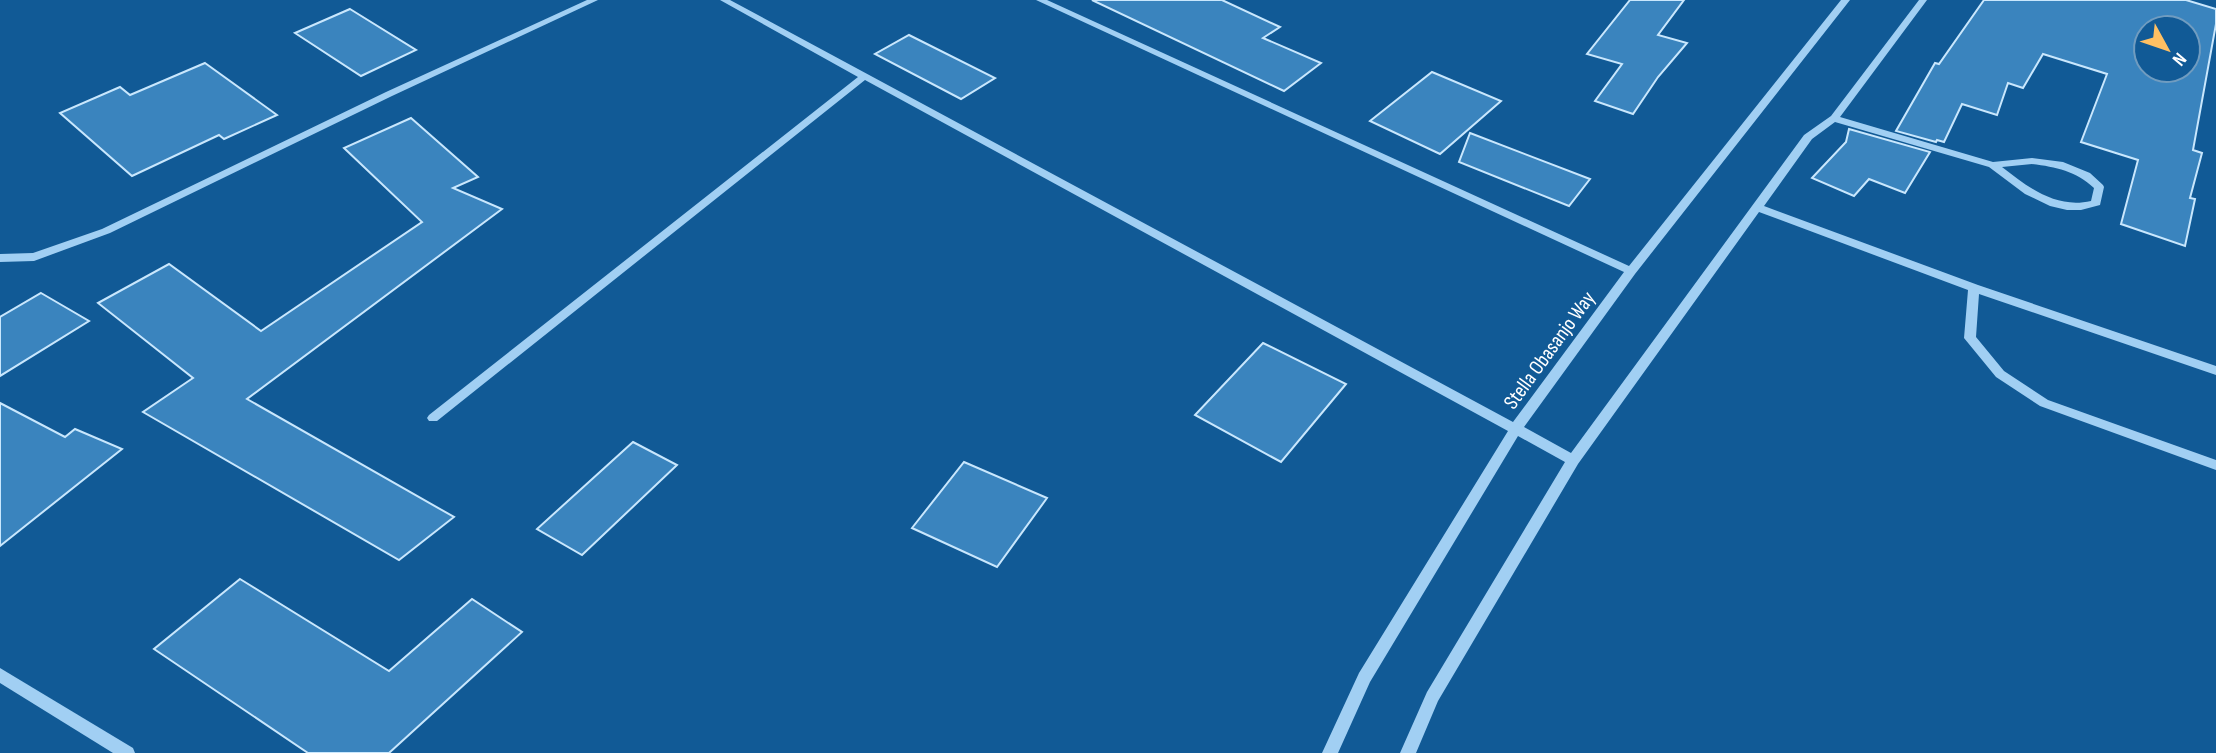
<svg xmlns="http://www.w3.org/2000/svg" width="2216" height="753" viewBox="0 0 2216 753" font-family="'Sofia Sans Condensed',sans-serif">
  <rect width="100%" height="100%" fill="#115a96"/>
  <g fill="#3a84be" stroke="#c9e7fd" stroke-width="2" fill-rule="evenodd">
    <path d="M1092 0H1222L1280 27 1263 38 1321 63 1284 91Z"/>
    <path d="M1630 0H1684L1658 35 1687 43 1658 77 1633 114 1595 101 1622 64 1587 54Z"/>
    <path d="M1984 0H2186L2216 9V24L2193 150 2202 153 2190 198 2195 199 2185 246 2121 224 2138 160 2081 142 2107 74 2043 54 2023 88 2008 83 1997 115 1962 104 1944 142 1937 140 1936 142 1896 131 1935 63 1939 64ZM2146 28H2188V70H2146Z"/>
    <path d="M350 9 416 50 361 76 295 33Z"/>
    <path d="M909 35 995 78 961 99 875 54Z"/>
    <path d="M205 63 277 115 224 139 219 135 132 176 60 113 120 87 130 95Z"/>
    <path d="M1432 72 1501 101 1440 154 1370 121Z"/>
    <path d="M411 118 478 177 453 188 502 209 247 399 454 517 399 560 143 412 193 378 98 303 169 264 261 331 422 222 344 148Z"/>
    <path d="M1849 129 1930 152 1905 193 1869 179 1854 196 1812 178 1846 142Z"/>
    <path d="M1470 133 1590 179 1569 206 1459 162Z"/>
    <path d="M41 293 89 321 0 376V317Z"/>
    <path d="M1263 343 1346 384 1281 462 1195 415Z"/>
    <path d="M0 403 65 437 75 429 122 449 0 546Z"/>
    <path d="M633 442 677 465 582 555 537 529Z"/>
    <path d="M964 462 1047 498 997 567 912 528Z"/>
    <path d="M240 579 389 671 472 599 522 632 389 753H308L154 649Z"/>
  </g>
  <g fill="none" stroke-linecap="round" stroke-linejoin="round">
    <g fill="#a1cff3" fill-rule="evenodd">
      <path d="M587 0H598L392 96 110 233 34 261 0 262V254L33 253 102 229 386 92Z"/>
      <path d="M720 0H730L1513 422 1624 272 1036 0H1047L1629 266 1841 0H1850L1635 274 1524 427 1571 453 1804 135 1831 116 1919 0H1927L1840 117 1993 162 2032 158 2063 162 2090 173 2103 185 2104 187 2100 205 2081 210H2067L2050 206 2025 194 1989 167 1835 122 1812 139 1764 206 1978 285 2216 366V375L1979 294 1976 337 2004 371 2048 400 2216 460V470L2040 406 1996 377 1964 338 1968 290 1759 212 1578 464 1438 701 1416 753H1400L1427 692 1565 462 1518 436 1370 682 1338 753H1322L1359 673 1508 431 865 80 437 421H429L427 418 429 415 858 77ZM2032 164C2056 167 2076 171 2094 188L2091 201C2056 209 2029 188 2002 167Z"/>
      <path d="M0 668 133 748 135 753H113L0 683Z"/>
    </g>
  </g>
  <g text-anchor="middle" stroke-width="5" stroke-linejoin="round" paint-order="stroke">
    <g font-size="21" fill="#fff" stroke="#115a96">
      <text transform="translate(1549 350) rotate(-54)" y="7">Stella Obasanjo Way</text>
    </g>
  </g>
  <g transform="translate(2167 49) rotate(130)"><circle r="33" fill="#115a96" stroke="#709cc0" stroke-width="2"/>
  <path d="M0-5L12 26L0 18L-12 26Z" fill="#ffc063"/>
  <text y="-10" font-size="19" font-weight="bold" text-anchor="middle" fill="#ffffff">N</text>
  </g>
</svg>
